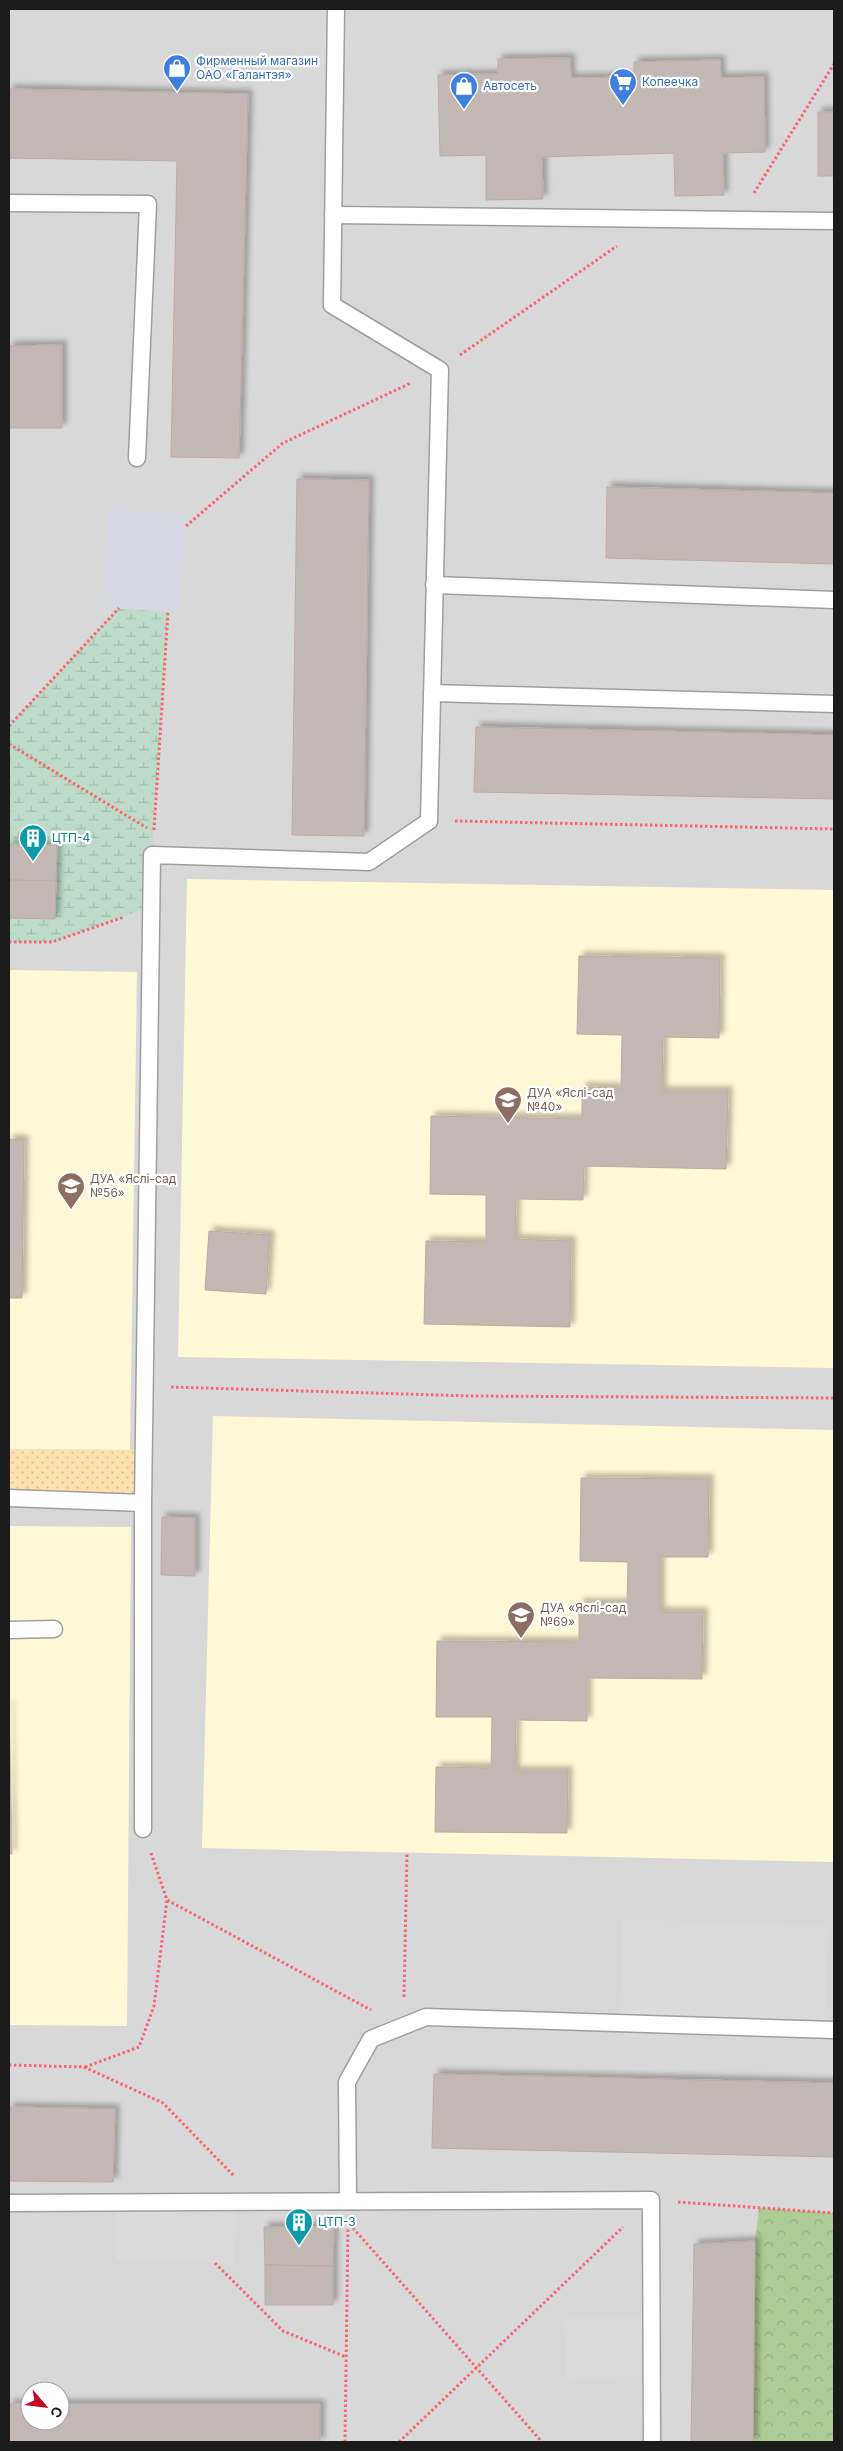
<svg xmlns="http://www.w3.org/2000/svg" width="843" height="2451" viewBox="0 0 843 2451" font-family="Inter,sans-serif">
  <defs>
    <pattern id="forest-crowns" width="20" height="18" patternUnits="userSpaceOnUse" patternTransform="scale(1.25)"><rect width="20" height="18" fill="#aecc95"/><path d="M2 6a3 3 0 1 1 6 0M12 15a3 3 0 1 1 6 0" fill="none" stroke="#95af80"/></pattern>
    <pattern id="wetland-marsh" width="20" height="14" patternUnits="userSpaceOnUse" patternTransform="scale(1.25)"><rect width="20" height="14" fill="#bddbc8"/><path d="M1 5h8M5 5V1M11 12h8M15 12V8" fill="none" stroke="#a2bbab"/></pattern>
    <pattern id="sand-dots" width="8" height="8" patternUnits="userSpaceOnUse" patternTransform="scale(1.25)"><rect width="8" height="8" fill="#fee1ac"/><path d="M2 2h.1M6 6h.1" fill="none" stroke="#d9c093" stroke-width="1.8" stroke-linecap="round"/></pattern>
    <filter id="shadow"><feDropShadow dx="4.5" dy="-4.5" stdDeviation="2.5" flood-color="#0004"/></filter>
  </defs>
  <rect width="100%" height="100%" fill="#ede6e0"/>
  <path fill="#d9d8d8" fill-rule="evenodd" d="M9 9H834V2442H9ZM30 2391H60V2421H30Z"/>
  <g fill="#fff8d7">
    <path d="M187 879 834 890V1368L178 1357Z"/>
    <path d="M9 970 137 972 130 1450 9 1449Z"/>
    <path d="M213 1416 834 1430V1862L202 1848Z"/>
    <path d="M9 1526 131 1527 127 2026 9 2025Z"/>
  </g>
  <path fill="url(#forest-crowns)" d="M759 2208 834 2213V2442H753L755 2241Z"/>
  <path fill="url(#wetland-marsh)" d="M119 608 168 612 152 855 151 907 52 942H9V726Z"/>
  <path fill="url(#sand-dots)" d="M9 1449 144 1450 143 1503 9 1498Z"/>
  <g fill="#dbdbdb">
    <path d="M623 1919 828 1926 824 2032 620 2024Z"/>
    <path d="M237 2201 234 2264 115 2260 117 2202Z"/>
    <path d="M652 2317 651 2375 567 2380 564 2319Z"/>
  </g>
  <path fill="#d5d7e2" d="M109 509 186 515 179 613 102 607Z"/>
  <g fill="#c4b8b4" stroke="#beaaa3" filter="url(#shadow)">
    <path d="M570 58 571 78 634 77V62L720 60 721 78 764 77 765 152 723 153 724 195 675 196 674 153 542 157 543 199 486 200V155L440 156 438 75 498 74V59Z"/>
    <path d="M9 89 248 94 239 458 171 457 177 161 9 158Z"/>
    <rect x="818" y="112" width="16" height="64"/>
    <path d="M62 345V428H9V346Z"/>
    <path d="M297 479 369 480 364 836 292 835Z"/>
    <path d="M607 487 834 493V564L606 558Z"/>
    <path d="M476 727 834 735V799L474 792Z"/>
    <path d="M9 844 57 845 56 881 9 880Z"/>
    <path d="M9 880 56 881 55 919 9 918Z"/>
    <path d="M579 956 720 958 719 1038 663 1037 662 1091H728L726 1169 584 1166 583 1200 516 1199 515 1239 571 1241 570 1327 424 1324 426 1241 486 1242V1195L430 1194 431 1116 582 1119V1087L621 1088 622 1035 577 1034Z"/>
    <path d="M9 1139 24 1140 22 1298H9Z"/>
    <path d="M209 1231 270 1235 266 1294 205 1290Z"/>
    <path d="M581 1478 709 1479 708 1557H660V1612H703L702 1679 587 1678V1721L516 1720 515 1771H568L567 1833 435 1832 436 1767 491 1768 492 1717H436L437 1641 579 1642V1603H627L628 1562 580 1561Z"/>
    <path d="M162 1517 195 1518V1576L161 1575Z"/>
    <path d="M9 1703 12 1854H9Z"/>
    <path d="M434 2074 834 2083V2157L432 2148Z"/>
    <path d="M9 2107 115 2109 113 2182 9 2181Z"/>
    <path d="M264 2227H334L333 2266 265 2265Z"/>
    <path d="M755 2241 753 2442H691L694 2244Z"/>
    <path d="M265 2265 333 2266V2305H265Z"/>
    <path d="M9 2404H30V2421H60V2404H320V2442H9Z"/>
  </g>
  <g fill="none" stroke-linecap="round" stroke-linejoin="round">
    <g stroke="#9f9f9f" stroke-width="19">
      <g id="service">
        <path d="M9 203 148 204 137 458"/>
        <path d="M333 215 834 221"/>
        <path d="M434 585 834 600"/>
        <path d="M432 693 834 704"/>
        <path d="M9 1498 143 1503"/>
        <path d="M9 1630 54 1629"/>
        <path d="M143 1829V1503L152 855 369 862 429 821 440 370 332 305 336 9"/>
        <path d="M348 2201 347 2082 371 2039 426 2017 834 2030"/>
        <path d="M9 2203 651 2200 652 2442"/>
      </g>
    </g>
    <g stroke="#f8666e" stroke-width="3" stroke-dasharray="2.5 2.5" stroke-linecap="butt">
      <path d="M754 193 834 64"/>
      <path d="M460 355 617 246"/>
      <path d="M186 526 283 443 411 383"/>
      <path d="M9 726 119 608"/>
      <path d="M9 744 147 828"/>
      <path d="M455 821 834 829"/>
      <path d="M154 830 168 612"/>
      <path d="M9 942H52L124 917"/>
      <path d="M171 1387 471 1396 834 1398"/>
      <path d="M151 1853 167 1900 371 2010"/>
      <path d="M404 1997 407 1852"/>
      <path d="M9 2065 84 2067 163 2103 234 2176"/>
      <path d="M85 2067 139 2047 154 2006 167 1900"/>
      <path d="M678 2202 834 2213"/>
      <path d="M353 2228 542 2442"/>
      <path d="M215 2263 283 2331 346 2357"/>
      <path d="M345 2442 348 2227"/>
      <path d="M399 2442 623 2227"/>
    </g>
    <use href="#service" stroke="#fff" stroke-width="16"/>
  </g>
  <defs>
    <g id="shop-pin" transform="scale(1.4375)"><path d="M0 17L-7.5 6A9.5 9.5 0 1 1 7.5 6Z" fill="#3f7fe0" stroke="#fff"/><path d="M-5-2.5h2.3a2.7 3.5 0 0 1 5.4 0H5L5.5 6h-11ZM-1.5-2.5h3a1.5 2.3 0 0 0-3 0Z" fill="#fff"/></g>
    <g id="supermarket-pin" transform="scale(1.4375)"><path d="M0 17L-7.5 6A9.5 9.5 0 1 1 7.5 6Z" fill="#3f7fe0" stroke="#fff"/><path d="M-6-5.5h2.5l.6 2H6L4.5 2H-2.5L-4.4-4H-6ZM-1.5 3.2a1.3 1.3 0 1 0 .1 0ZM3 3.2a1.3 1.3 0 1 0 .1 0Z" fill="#fff"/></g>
    <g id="building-pin" transform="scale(1.4375)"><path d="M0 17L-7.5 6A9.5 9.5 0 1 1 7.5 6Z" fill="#0f9aa8" stroke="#fff"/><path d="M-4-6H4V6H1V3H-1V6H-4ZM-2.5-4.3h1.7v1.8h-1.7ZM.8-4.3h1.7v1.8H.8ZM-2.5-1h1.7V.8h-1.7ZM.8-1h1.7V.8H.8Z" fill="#fff"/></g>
    <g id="school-pin" transform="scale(1.4375)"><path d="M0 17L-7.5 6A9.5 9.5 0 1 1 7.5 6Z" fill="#8d6e63" stroke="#fff"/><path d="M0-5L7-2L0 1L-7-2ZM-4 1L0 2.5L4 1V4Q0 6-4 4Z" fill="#fff"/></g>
  </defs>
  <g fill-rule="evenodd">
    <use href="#shop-pin" x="177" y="68"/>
    <use href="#supermarket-pin" x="623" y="82"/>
    <use href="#shop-pin" x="464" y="86"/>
    <use href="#building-pin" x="33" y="838"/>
    <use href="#school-pin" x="508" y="1100"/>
    <use href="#school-pin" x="71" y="1186"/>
    <use href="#school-pin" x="521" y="1615"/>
    <use href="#building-pin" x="299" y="2222"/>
  </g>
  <g text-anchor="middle" stroke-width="4.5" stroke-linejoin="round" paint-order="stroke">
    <g font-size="12" fill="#366cbe" stroke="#fff" text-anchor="start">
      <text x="196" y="65">Фирменный магазин<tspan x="196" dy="14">ОАО «Галантэя»</tspan></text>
      <text x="642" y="86">Копеечка</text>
      <text x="483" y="90">Автосеть</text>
    </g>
    <g font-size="12" fill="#0d838f" stroke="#fff" text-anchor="start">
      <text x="52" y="842">ЦТП-4</text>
      <text x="318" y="2226">ЦТП-3</text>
    </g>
    <g font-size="12" fill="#785e54" stroke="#fff" text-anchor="start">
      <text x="527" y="1097">ДУА «Яслі-сад<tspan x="527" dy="14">№40»</tspan></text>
      <text x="90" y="1183">ДУА «Яслі-сад<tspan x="90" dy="14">№56»</tspan></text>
      <text x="540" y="1612">ДУА «Яслі-сад<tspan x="540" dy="14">№69»</tspan></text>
    </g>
  </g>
  <rect width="843" height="2451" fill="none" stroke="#1b1b1b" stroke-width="20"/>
  <g transform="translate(45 2406) rotate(118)"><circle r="24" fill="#ffffff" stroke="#a4a4a4"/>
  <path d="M0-4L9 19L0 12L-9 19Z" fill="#c40221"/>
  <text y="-8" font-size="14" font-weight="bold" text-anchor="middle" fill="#1b1b1b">С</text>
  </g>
</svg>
